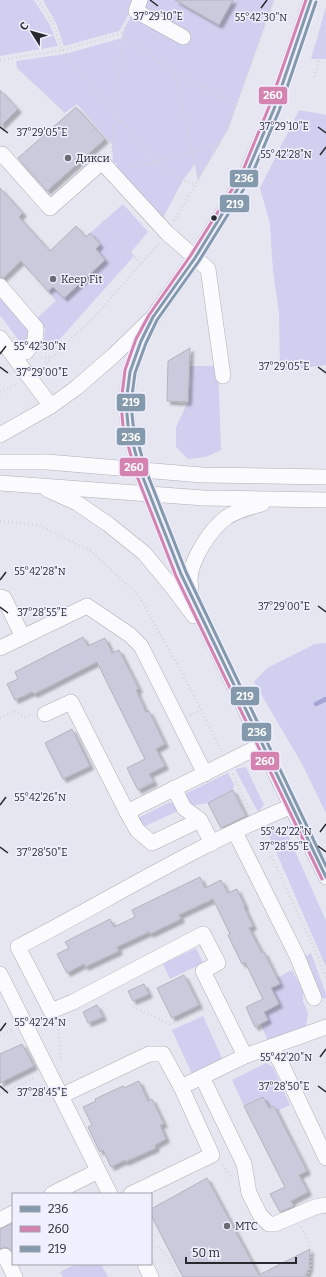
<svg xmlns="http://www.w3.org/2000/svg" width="326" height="1277" viewBox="0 0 326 1277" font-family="Bitter,serif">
  <defs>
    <filter id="shadow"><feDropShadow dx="3.5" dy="3.5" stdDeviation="1" flood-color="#0004"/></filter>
  </defs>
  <rect width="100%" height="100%" fill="#e6e6f1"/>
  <g fill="#d0cfef">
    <path d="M0 0H34L50 25 58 46 0 56Z"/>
    <path d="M43 0H136L132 9 119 31 64 46 56 23Z"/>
    <path d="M140 0H274L228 129 198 180 195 164 183 180 163 218 116 170 117 164 113 162 112 144 77 104 65 113 17 68 16 61 65 54 122 38C123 26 135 12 140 0Z"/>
    <path d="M326 7V59H311Z"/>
    <path d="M299 110 326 115V365L280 371 279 313 273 271 270 224 260 188Z"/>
    <path d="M123 204 148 232 131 252 134 256 49 351 39 349 44 339 45 329 36 319 56 301 48 291 53 287 64 298 105 260 96 249 100 244 90 233Z"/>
    <path d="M0 298 28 331 27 339 20 342 0 315Z"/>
    <path d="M189 366H218L221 450 206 457 188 459 176 447V427L188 402Z"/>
    <path d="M326 643V813L302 764 254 682 267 668 315 644Z"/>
    <path d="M246 767 264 805 258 812 235 769Z"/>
    <path d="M228 773 234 784 233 790 208 803 190 806 185 794Z"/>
    <path d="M170 802 175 804 178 811 143 827 138 818Z"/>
    <path d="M284 826 326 921V967L267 831Z"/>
    <path d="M196 948 203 963 170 979 163 964Z"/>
    <path d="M311 953 326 994V999L319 996 303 958Z"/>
    <path d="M292 970 303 991V1001L308 1013 306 1027 269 1044 261 1024 268 1020 264 1012 279 1004 271 988 279 984 277 978Z"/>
    <path d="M203 1016 223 1060 192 1074 172 1030Z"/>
    <path d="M266 1063 273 1067 290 1105 277 1111 274 1106 269 1108 263 1097 244 1106 232 1080Z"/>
    <path d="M76 1264H101L108 1277H63L60 1272Z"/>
  </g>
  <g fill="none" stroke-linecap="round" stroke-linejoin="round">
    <path stroke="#a5a4d2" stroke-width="4.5" d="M316 704 326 699"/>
  </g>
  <g fill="#cbcadc" stroke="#b3b3bc" filter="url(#shadow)">
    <path d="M175 0H233L219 25Z"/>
    <path d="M0 90 18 109 0 127Z"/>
    <path d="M76 107 105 139 47 191 18 158Z"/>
    <path d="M0 188 23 213 19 217 50 251 76 226 86 237 90 233 100 244 96 249 105 260 64 298 53 287 48 291 21 261 3 278 0 277Z"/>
    <path d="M190 348 188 402 167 401 168 361Z"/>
    <path d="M83 637 88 646 105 638 112 653 119 650 139 689 136 690 146 712 149 711 165 744 156 749 165 766 149 774 154 782 138 790 127 768 145 759 97 662 34 694 32 692 15 700 7 684 18 679 15 672Z"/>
    <path d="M72 729 90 766 63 779 45 743Z"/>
    <path d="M233 790 246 816 221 828 208 803Z"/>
    <path d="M200 877 205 888 221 880 228 893 237 889 245 906 244 907 253 926 249 928 262 953 264 952 280 984 271 988 279 1004 264 1012 268 1020 255 1027 246 1007 263 999 245 962 242 964 228 935 230 934 213 899 179 915 181 919 150 934 149 932 117 947 119 951 85 967 84 964 67 973 57 954 69 948 65 942 110 919 114 927 135 917 132 910Z"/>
    <path d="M184 975 199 1005 172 1018 157 988Z"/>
    <path d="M144 984 149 994 133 1001 128 991Z"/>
    <path d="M97 1005 103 1017 88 1023 83 1012Z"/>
    <path d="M22 1044 34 1066 0 1083V1054Z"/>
    <path d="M139 1081 148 1101 152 1099 164 1124 160 1125 166 1139 155 1145 156 1148 125 1162V1160L111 1167 103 1150 100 1152 88 1127 92 1125 83 1107 96 1101 95 1099 123 1086 124 1088Z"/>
    <path d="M263 1097 269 1108 274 1106 307 1171 299 1175 308 1192 291 1201 294 1206 280 1212 270 1194 285 1187 244 1106Z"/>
    <path d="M207 1178 259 1275 310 1249 309 1268 305 1277H183L151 1215V1209Z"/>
    <path d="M13 1223V1252L6 1247 0 1249V1229Z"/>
  </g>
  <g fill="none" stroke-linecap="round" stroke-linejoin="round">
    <g stroke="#aeaeb6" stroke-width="16">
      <g id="minor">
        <path d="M140 0 136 11 183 37"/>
        <path d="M0 156 2 154 50 208 102 162 167 233 208 269 223 376"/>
        <path d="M0 286 36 328 35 341 26 352 9 350"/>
        <path d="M153 317 141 341 130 372 126 403 128 425 140 470 181 574 262 745 309 843 326 877"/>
        <path d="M0 338 51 406"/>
        <path d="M0 435 51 406 76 388 114 355 153 317 195 258 245 177 274 109 311 0"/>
        <path d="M0 462H47L202 475 326 477"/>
        <path d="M0 483 204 498 326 500"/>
        <path d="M48 490 77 503 108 524 144 553 173 588 194 616"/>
        <path d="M191 591C191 587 190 583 190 579 191 559 211 528 227 517 238 510 250 507 262 504"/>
        <path d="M0 597 4 598 23 637"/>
        <path d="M0 648 87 606 130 635 141 646 205 774"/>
        <path d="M45 714 71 702 127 812 262 745"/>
        <path d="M174 788 184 808 200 820 212 843"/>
        <path d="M127 812 137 830 152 843 200 820"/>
        <path d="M235 832 297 956 314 998"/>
        <path d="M0 974 110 1194"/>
        <path d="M271 1047 281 1063 326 1158"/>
        <path d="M245 1056 203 971 218 963 203 934 73 1002 51 1011 18 947C109 900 196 845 292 806"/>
        <path d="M202 1077 244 1164 249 1193 260 1215 269 1224H275L315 1207 326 1205"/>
        <path d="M181 1087 245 1056 326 1027"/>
        <path d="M61 1096 149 1054H163L181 1087 212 1155 131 1194"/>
        <path d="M52 1194 98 1171"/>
        <path d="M0 1220 13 1213"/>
        <path d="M5 1256 15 1277"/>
        <path d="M145 1264 151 1277"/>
      </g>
    </g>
    <g stroke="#d4d4d8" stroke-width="2.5" stroke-dasharray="1 3" stroke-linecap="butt">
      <path d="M38 0 53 24 63 50 68 58 155 161 183 180 195 185"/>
      <path d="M122 38 175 72 198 179"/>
      <path d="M0 60 63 50 122 33"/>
      <path d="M176 72 236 106"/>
      <path d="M314 77 326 35"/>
      <path d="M112 152V144L123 32 128 23"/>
      <path d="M126 168 139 166 220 143"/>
      <path d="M103 221 141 264"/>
      <path d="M174 221 228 129 274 0"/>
      <path d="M41 358 53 357"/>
      <path d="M40 369 99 312 159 243"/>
      <path d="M0 392 18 383"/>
      <path d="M0 521 39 525 91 551 139 596 189 686 221 750"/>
      <path d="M190 715 201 710"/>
      <path d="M0 718 14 711 25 717 32 714"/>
      <path d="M233 774 249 809"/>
      <path d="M261 834 312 943 326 977"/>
      <path d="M133 1007 170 1024 206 1009"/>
      <path d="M58 1025 61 1061"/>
      <path d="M0 1036 12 1030"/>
      <path d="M0 1094 35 1077"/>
      <path d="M223 1165 231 1178"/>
      <path d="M301 1227C311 1245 316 1257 307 1277"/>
      <path d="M151 1249 158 1246 166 1255 178 1277"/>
    </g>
    <use href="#minor" stroke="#fbfbfd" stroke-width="15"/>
    <g stroke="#efeffe" stroke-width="6">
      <path id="bus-1" d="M311 0 274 109 245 177 195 258 153 317 141 341 130 372 126 403 128 425 140 470 181 574 326 877"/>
    </g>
    <g stroke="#efeffe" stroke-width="6">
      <path id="bus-2" d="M306 0 269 107 241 175 191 255 149 315 136 339 125 370 121 403 123 426 135 471 176 576 322 879"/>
    </g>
    <g stroke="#efeffe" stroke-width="6">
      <path id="bus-3" d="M316 2 279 111 250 179 199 261 157 320 146 343 135 373 131 403 133 424 145 468 186 572 326 866"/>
    </g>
    <use href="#bus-1" stroke="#849aac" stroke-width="3"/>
    <use href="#bus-2" stroke="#d483b1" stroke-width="3"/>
    <use href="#bus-3" stroke="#849aac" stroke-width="3"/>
  </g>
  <path fill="none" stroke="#28282f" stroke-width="1.5" d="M150 0 158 6M261 8 267 0M0 127 8 133M318 127 326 133M320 155 326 147M0 354 6 346M0 367 8 373M318 367 326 373M0 580 6 572M318 606 326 612M0 607 8 613M0 805 6 797M320 832 326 824M318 846 326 852M0 847 8 853M0 1031 6 1023M320 1057 326 1049M0 1086 8 1093M318 1086 326 1092"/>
  <g fill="#6a6a73" stroke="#efeffe" stroke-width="1.5">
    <circle cx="68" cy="158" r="4"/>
    <circle cx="53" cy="279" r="4"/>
    <circle cx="227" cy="1226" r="4"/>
  </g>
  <circle fill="#28282f" stroke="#efeffe" stroke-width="1.5" cx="214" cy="218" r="3.5"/>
  <g text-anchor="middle" stroke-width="3" stroke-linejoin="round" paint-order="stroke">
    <g font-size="11" fill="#28282f" stroke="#efeffe" text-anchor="start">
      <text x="76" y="162">Дикси</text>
      <text x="61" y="283">Keep Fit</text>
      <text x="235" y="1230">МТС</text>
    </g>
  </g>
  <g font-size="10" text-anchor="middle" fill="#28282f" stroke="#efeffe" stroke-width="3" stroke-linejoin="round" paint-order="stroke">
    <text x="158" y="20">37°29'10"E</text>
    <text x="261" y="21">55°42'30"N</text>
    <text x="284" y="130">37°29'10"E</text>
    <text x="42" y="136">37°29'05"E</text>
    <text x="286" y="158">55°42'28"N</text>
    <text x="40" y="350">55°42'30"N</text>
    <text x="284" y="370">37°29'05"E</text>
    <text x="42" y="376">37°29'00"E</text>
    <text x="40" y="575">55°42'28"N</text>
    <text x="284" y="610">37°29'00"E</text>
    <text x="42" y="616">37°28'55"E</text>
    <text x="40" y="801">55°42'26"N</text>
    <text x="286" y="835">55°42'22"N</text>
    <text x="284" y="850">37°28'55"E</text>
    <text x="42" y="856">37°28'50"E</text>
    <text x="40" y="1026">55°42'24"N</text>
    <text x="286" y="1061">55°42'20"N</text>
    <text x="284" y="1090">37°28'50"E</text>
    <text x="42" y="1096">37°28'45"E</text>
  </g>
  <g stroke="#efeffe" stroke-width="1.5">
    <rect x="258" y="86" width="30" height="19" rx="4" fill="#d483b1"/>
    <rect x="229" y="169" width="30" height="19" rx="4" fill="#849aac"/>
    <rect x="219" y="194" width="31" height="19" rx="4" fill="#849aac"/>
    <rect x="116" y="393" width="30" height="19" rx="4" fill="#849aac"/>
    <rect x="116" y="427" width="30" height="19" rx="4" fill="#849aac"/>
    <rect x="119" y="457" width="30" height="20" rx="4" fill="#d483b1"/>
    <rect x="230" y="686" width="30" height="20" rx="4" fill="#849aac"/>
    <rect x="241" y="722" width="31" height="20" rx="4" fill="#849aac"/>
    <rect x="250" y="751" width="30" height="20" rx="4" fill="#d483b1"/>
  </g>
  <g font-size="11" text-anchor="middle" font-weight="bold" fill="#fff">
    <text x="273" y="99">260</text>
    <text x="244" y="182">236</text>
    <text x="235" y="208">219</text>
    <text x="131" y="406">219</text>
    <text x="131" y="441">236</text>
    <text x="134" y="471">260</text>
    <text x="245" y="700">219</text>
    <text x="257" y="736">236</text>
    <text x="265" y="765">260</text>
  </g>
  <rect x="12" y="1193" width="140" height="72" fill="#efeffe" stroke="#9f9fab"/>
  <rect x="20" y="1206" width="20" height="6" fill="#849aac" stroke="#9f9fab"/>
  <text x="48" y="1213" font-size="12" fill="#28282f">236</text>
  <rect x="20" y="1226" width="20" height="6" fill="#d483b1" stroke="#9f9fab"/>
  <text x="48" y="1233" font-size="12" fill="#28282f">260</text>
  <rect x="20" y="1246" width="20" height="6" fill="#849aac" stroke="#9f9fab"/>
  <text x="48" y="1253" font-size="12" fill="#28282f">219</text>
  <g transform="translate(32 32) rotate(307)" stroke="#efeffe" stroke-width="3" paint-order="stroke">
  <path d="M0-3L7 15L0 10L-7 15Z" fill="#28282f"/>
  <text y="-6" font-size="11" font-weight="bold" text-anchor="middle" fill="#28282f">С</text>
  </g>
  <path d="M186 1257v6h110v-6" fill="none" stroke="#28282f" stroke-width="2"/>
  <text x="192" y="1257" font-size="12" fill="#28282f" stroke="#efeffe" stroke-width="3" paint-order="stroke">50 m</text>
</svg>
